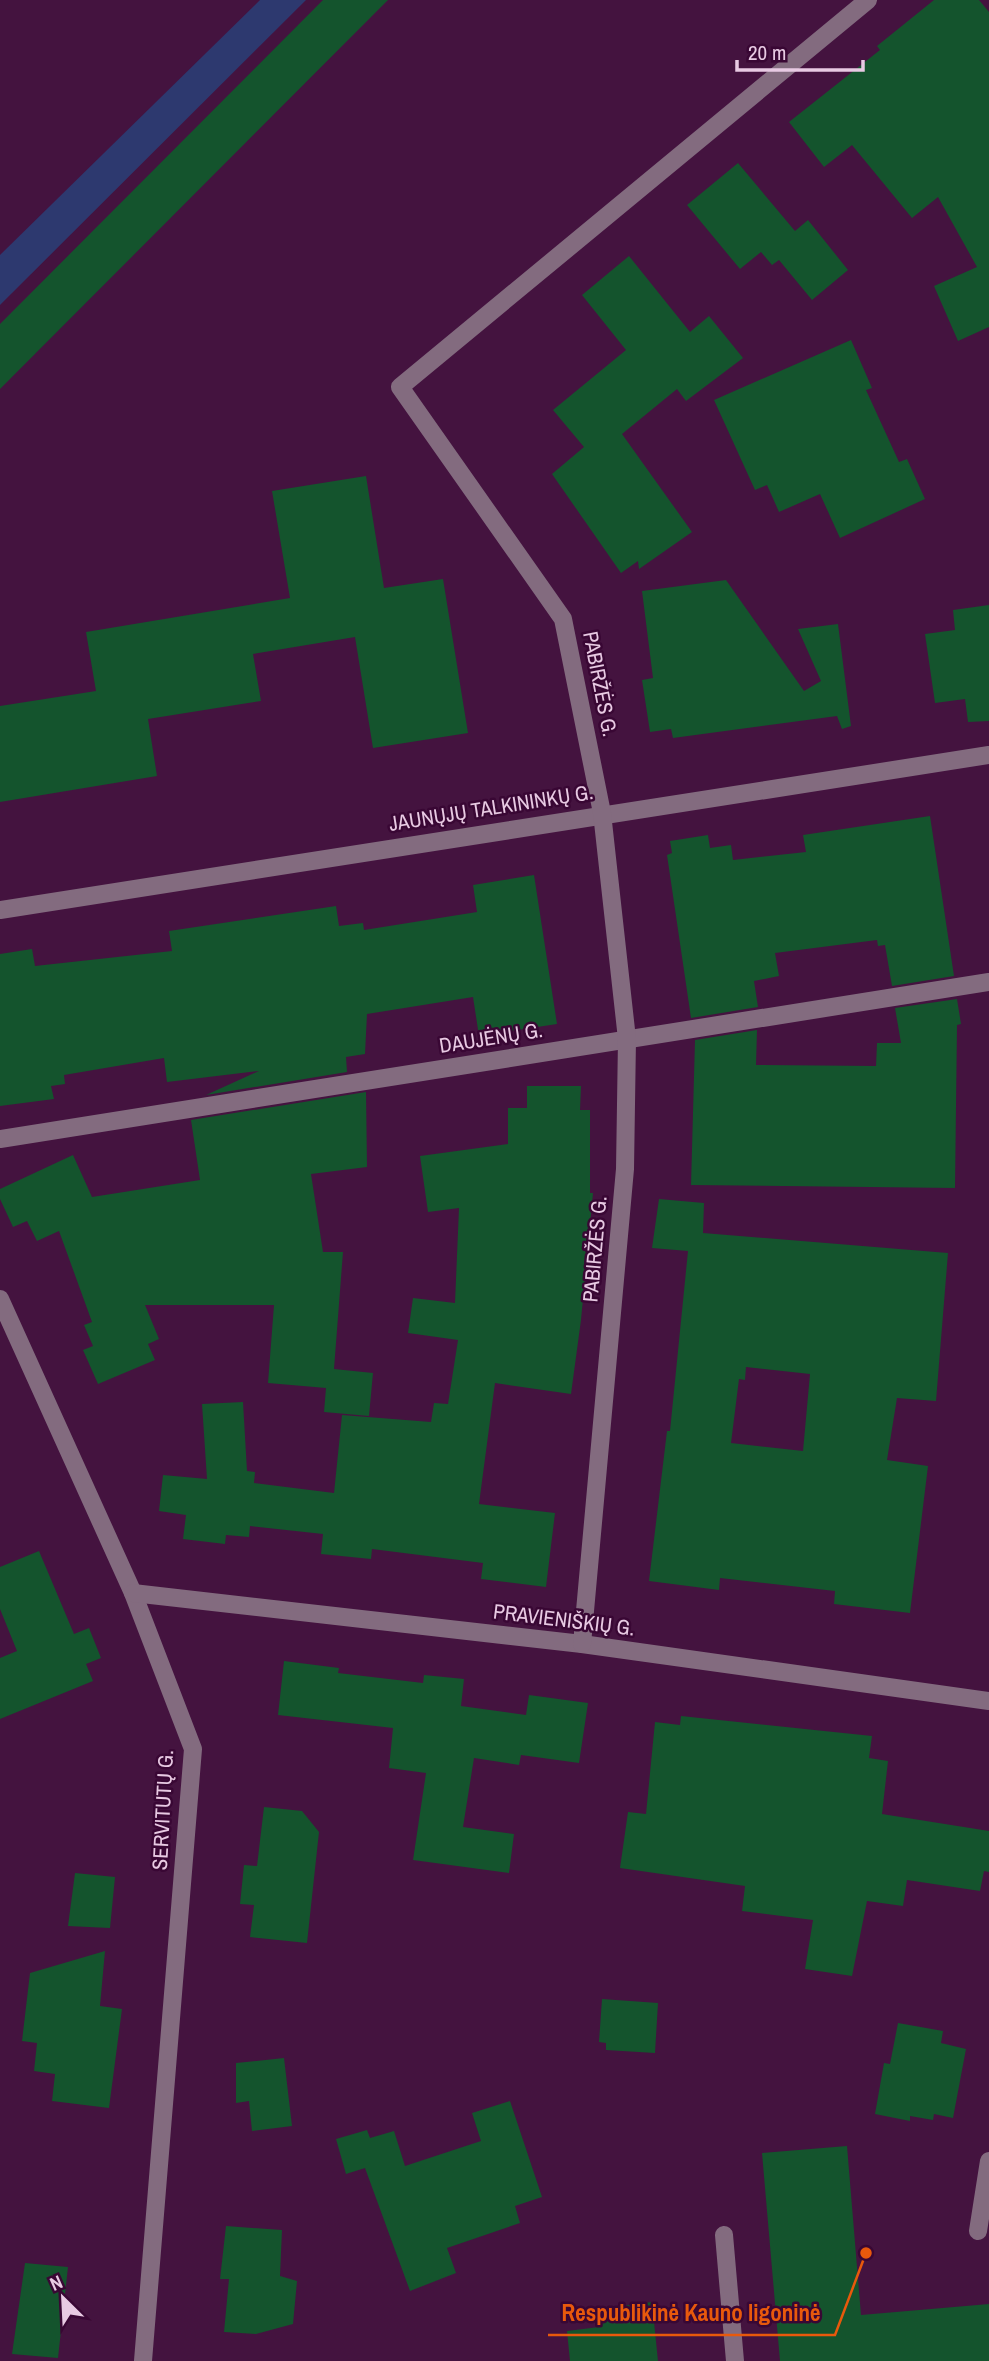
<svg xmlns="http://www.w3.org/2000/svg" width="989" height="2361" viewBox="0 0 989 2361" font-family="'Archivo Narrow',sans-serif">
  <rect width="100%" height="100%" fill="#44133f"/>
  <path fill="#2d396f" d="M260 0H306L0 305V255Z"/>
  <g fill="#14542d" fill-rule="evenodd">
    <path d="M323 0H388L0 389V324Z"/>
    <path d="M934 0H979L989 12V327L958 341 934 286 977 267 938 197 912 218 852 145 824 167 789 122 880 50 877 46Z"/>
    <path d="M738 163 795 231 808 220 848 270 812 300 779 260 772 265 761 252 740 269 687 205Z"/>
    <path d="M629 256 690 332 709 316 743 358 686 401 677 389 622 434 692 532 639 569 638 561 621 573 552 474 584 447 553 410 626 350 582 295Z"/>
    <path d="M851 340 872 388 866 390 899 462 907 459 925 499 840 538 820 494 779 512 767 485 755 490 714 400Z"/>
    <path d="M366 476 384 588 443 579 468 733 373 748 355 637 253 654 261 701 148 719 157 776 0 802V706L96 691 86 632 290 598 272 491Z"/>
    <path d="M726 580 804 691 821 681 798 629 838 624 851 726 842 729 837 716 673 738 671 729 650 732 642 680 653 678 642 591Z"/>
    <path d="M989 605V721L968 722 965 699 935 703 925 634 955 630 953 610Z"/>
    <path d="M930 816 954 976 892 986 885 945 878 946 877 940 775 953 779 976 754 981 758 1007 691 1018 667 855 672 853 670 841 708 835 710 848 731 845 733 860 806 852 803 835Z"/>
    <path d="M534 875 557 1024 479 1036 473 997 367 1014 365 1054 346 1057 347 1072 206 1095 259 1071 167 1082 164 1058 64 1075 65 1084 51 1086 54 1099 0 1106V954L32 949 35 966 172 951 169 931 336 906 339 926 363 923 364 930 477 912 473 885Z"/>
    <path d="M957 999 961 1024 957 1025 955 1188 691 1185 695 1040 757 1030 756 1065 876 1066 877 1043H901L895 1008Z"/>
    <path d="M527 1086H581L580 1110H590V1193H593L581 1320 571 1394 495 1383 479 1504 555 1513 546 1587 481 1579 483 1563 372 1549 371 1559 321 1554 323 1534 250 1526 249 1537 226 1535 225 1544 183 1539 186 1515 159 1511 163 1475 207 1479 202 1404 243 1402 247 1471 255 1472 254 1483 334 1493 342 1415 431 1422 434 1403 448 1404 458 1340 408 1333 413 1298 455 1303 459 1208 428 1212 420 1156 508 1144V1108H527Z"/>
    <path d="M366 1092 367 1167 311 1174 323 1252H343L334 1369 373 1373 369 1416 324 1412 326 1388 268 1383 274 1305H145L159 1339 148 1344 155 1360 98 1384 83 1350 93 1346 84 1325 92 1322 59 1231 37 1241 27 1221 13 1227 0 1199V1189L73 1155 92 1197 200 1180 191 1120Z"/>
    <path d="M659 1199 704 1203 703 1233 948 1253 936 1401 897 1398 887 1460 928 1466 910 1613 834 1604 835 1591 720 1578 719 1590 649 1581 667 1431H670L688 1251 652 1248ZM746 1367 810 1374 803 1451 731 1443 739 1379 745 1380Z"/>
    <path d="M39 1551 74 1634 89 1628 101 1658 86 1664 93 1681 0 1719V1658L17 1651 0 1609V1567Z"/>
    <path d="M284 1661 339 1668 338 1673 423 1683 424 1675 464 1679 461 1706 526 1715 529 1695 588 1703 579 1763 521 1755 519 1765 474 1758 463 1827 514 1834 509 1873 413 1860 426 1773 389 1768 393 1728 278 1715Z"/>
    <path d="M681 1716 872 1736 869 1758 888 1761 882 1814 989 1831V1872L984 1871 980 1891 907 1880 903 1906 867 1901 852 1976 805 1969 813 1920 742 1911 745 1886 620 1868 628 1812 646 1814 655 1722 680 1725Z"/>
    <path d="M264 1807 302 1811 319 1832 307 1943 250 1937 254 1905 240 1904 244 1865 257 1866Z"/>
    <path d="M75 1873 115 1877 110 1928 68 1926Z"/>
    <path d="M105 1951 100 2006 122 2009 109 2108 52 2101 55 2074 34 2071 37 2043 22 2041 30 1973Z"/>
    <path d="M602 1999 658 2003 655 2053 606 2050V2043L599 2042Z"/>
    <path d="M898 2023 943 2031 941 2043 966 2049 953 2118 934 2114 933 2120 910 2116V2121L875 2114 884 2063 890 2064Z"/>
    <path d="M284 2058 292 2126 252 2131 249 2101 236 2103V2063Z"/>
    <path d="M510 2101 542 2197 515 2206 520 2223 447 2248 456 2273 410 2291 365 2168 346 2174 336 2139 367 2130 370 2138 394 2131 405 2166 481 2141 472 2113Z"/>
    <path d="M847 2146 861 2315 989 2304V2361H780L762 2153Z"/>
    <path d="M226 2226 282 2230 280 2276 297 2281 293 2324 256 2334 224 2332 229 2279H220Z"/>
    <path d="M25 2263 68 2267 58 2358 12 2354Z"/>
    <path d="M652 2302 658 2361H570L567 2331 599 2327 597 2309Z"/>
  </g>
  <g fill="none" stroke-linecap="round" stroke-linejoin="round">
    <g stroke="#836b7f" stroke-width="18">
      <path d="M0 910 989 755"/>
      <path d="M0 1139 989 982"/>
      <path d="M0 1299 133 1593 193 1749 143 2361"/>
      <path d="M133 1593 582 1644 989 1701"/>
      <path d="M582 1644 625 1169 627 1039 602 813 563 619 400 387 868 0"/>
      <path d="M978 2231 989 2161"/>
      <path d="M724 2235 735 2361"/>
    </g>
  </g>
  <g text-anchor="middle" stroke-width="5" stroke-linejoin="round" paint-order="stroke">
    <g font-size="21" fill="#e8cae3" stroke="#390734">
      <text transform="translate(600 684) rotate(79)" y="7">PABIRŽĖS G.</text>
      <text transform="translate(491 808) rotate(-9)" y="7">JAUNŲJŲ TALKININKŲ G.</text>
      <text transform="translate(491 1038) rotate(-9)" y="7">DAUJĖNŲ G.</text>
      <text transform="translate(595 1249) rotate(-85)" y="7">PABIRŽĖS G.</text>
      <text transform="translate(564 1620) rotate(7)" y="7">PRAVIENIŠKIŲ G.</text>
      <text transform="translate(163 1810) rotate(-87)" y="7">SERVITUTŲ G.</text>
    </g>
  </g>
  <path fill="none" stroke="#e8590c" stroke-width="2.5" d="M866 2253L835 2335H548"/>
  <circle fill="#e8590c" stroke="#390734" stroke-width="2.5" cx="866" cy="2253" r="7"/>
  <g font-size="23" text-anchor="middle" font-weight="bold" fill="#e8590c" stroke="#390734" stroke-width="5" stroke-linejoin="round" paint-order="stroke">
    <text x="691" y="2321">Respublikinė Kauno ligoninė</text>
  </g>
  <g transform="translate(63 2298) rotate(336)" stroke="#390734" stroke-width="5" paint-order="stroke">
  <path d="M0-5L12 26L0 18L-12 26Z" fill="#e8cae3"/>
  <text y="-10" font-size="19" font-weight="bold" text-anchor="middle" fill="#e8cae3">N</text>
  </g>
  <path d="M737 60v10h126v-10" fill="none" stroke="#e8cae3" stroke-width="3.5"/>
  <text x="748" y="60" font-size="21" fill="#e8cae3" stroke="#390734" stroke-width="5" paint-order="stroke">20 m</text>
</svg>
